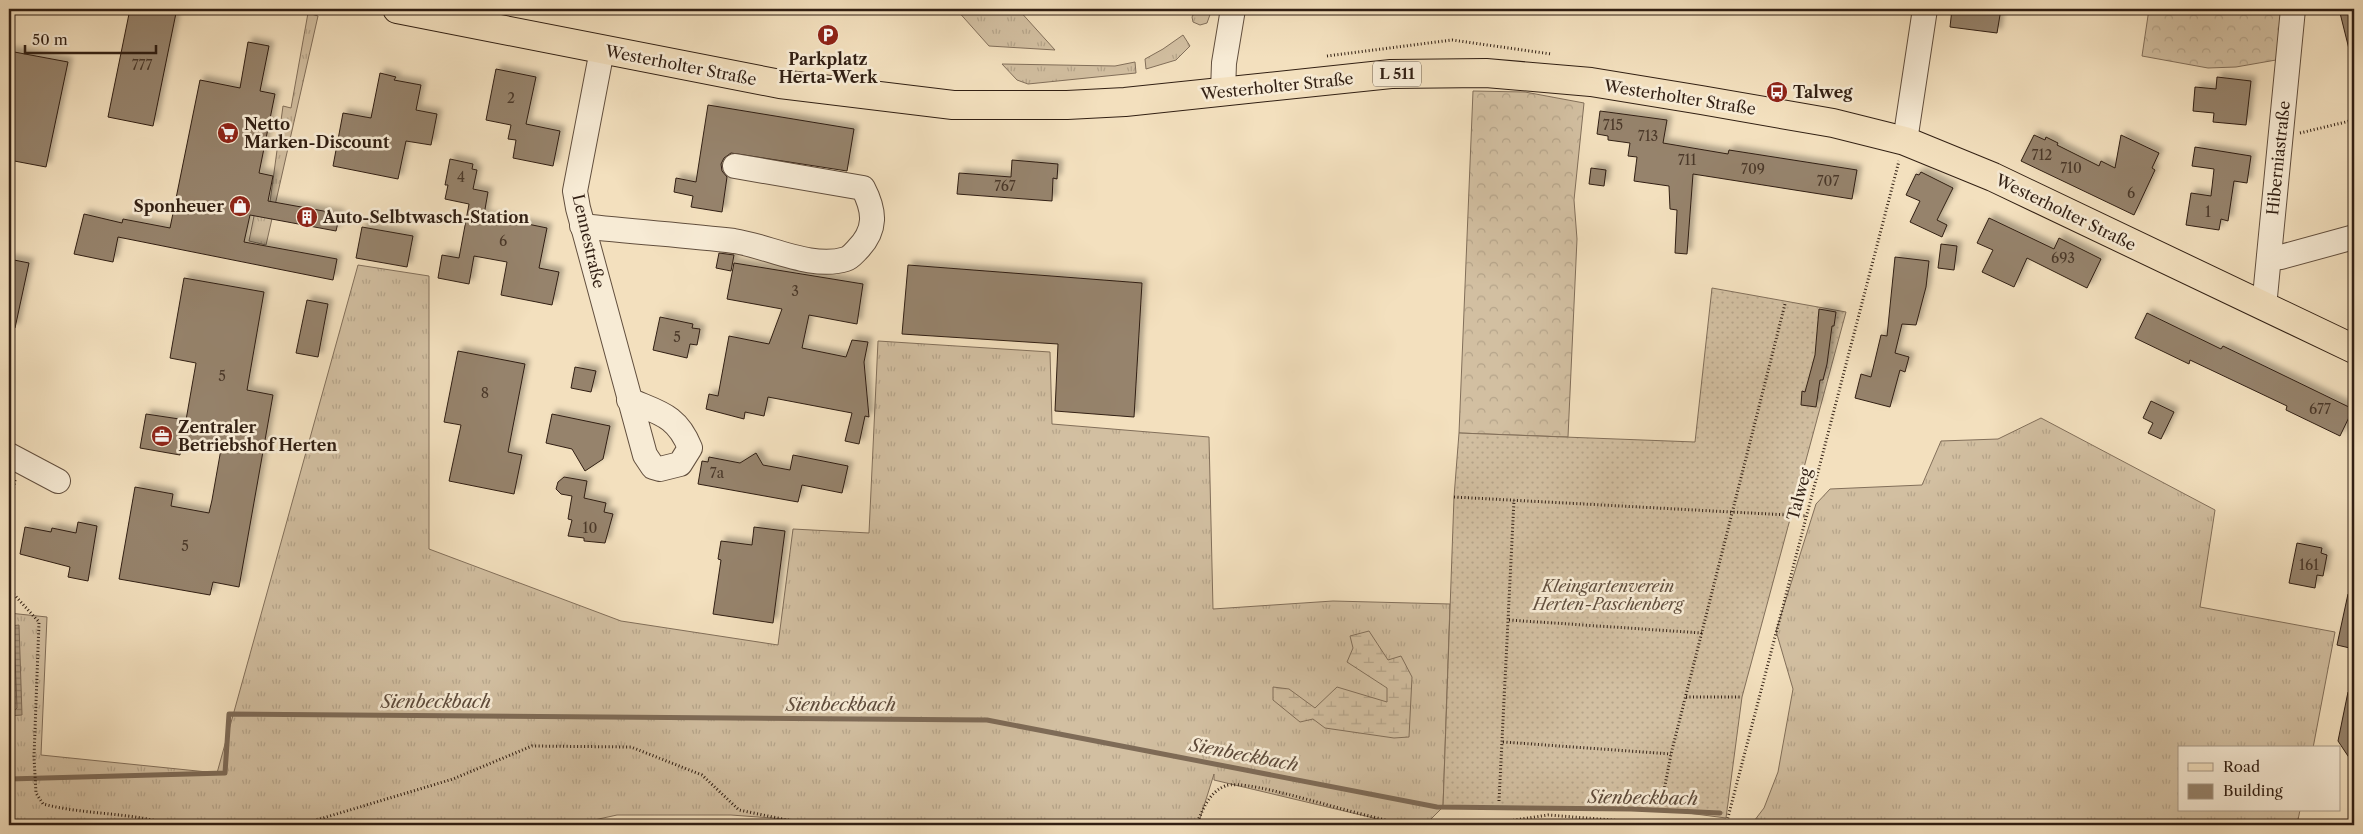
<svg xmlns="http://www.w3.org/2000/svg" width="2363" height="834" viewBox="0 0 2363 834" font-family="'Libre Caslon Text',serif">
  <defs>
    <pattern id="grass-tufts" width="24" height="20" patternUnits="userSpaceOnUse" patternTransform="scale(1.25)"><rect width="24" height="20" fill="#d2bfa1"/><path d="M3 7l-1-3M5 7V3M7 7l1-3M15 17l-1-3M17 17v-4M19 17l1-3" fill="none" stroke="#b5a48a"/></pattern>
    <pattern id="forest-crowns" width="20" height="18" patternUnits="userSpaceOnUse" patternTransform="scale(1.25)"><rect width="20" height="18" fill="#d2bfa1"/><path d="M2 6a3 3 0 1 1 6 0M12 15a3 3 0 1 1 6 0" fill="none" stroke="#b5a48a"/></pattern>
    <pattern id="wetland-marsh" width="20" height="14" patternUnits="userSpaceOnUse" patternTransform="scale(1.25)"><rect width="20" height="14" fill="#d2bfa1"/><path d="M1 5h8M5 5V1M11 12h8M15 12V8" fill="none" stroke="#b5a48a"/></pattern>
    <pattern id="garden-dots" width="8" height="8" patternUnits="userSpaceOnUse" patternTransform="scale(1.25)"><rect width="8" height="8" fill="#d2bfa1"/><path d="M2 2h.1M6 6h.1" fill="none" stroke="#b5a48a" stroke-width="1.8" stroke-linecap="round"/></pattern>
    <pattern id="water-rules" width="6" height="5" patternUnits="userSpaceOnUse" patternTransform="scale(1.25)"><rect width="6" height="5" fill="#b19e84"/><path d="M0 2.5h6" fill="none" stroke="#91806b"/></pattern>
    <filter id="shadow"><feDropShadow dx="4.5" dy="-4.5" stdDeviation="2.5" flood-color="#0004"/></filter>
  </defs>
  <rect width="100%" height="100%" fill="#f3e0be"/>
  <filter id="stains"><feTurbulence type="fractalNoise" baseFrequency=".004" numOctaves="4"/><feColorMatrix values="0 0 0 0 .2 0 0 0 0 .09 0 0 0 0 .02 0 0 0 .5 -.17"/></filter>
  <radialGradient id="worn" r=".72"><stop offset=".6" stop-color="#630" stop-opacity="0"/><stop offset="1" stop-color="#630" stop-opacity=".3"/></radialGradient>
  <g fill="url(#grass-tufts)" stroke="#826f5a">
    <path d="M956 9H1018L1055 50 989 46Z"/>
    <path d="M1196 9H1212L1207 23 1200 25 1193 22 1192 17Z"/>
    <path d="M308 13 318 16 266 245 249 241 257 201 270 202 283 106 291 108Z"/>
    <path d="M1183 35 1190 46 1176 60 1146 69 1145 59 1163 49Z"/>
    <path d="M1135 62 1136 73 1028 84 1017 80 1002 64 1115 66Z"/>
    <path d="M358 265 429 276V549L621 621 778 645 793 529 869 533 878 341 1050 352 1052 424 1209 437 1213 609 1333 601 1450 604 1443 807 1425 825H1403L1214 780V774L1198 825H867L731 815H617L571 825H9V613L47 617 41 755 217 773Z"/>
    <path d="M2041 418 2215 510 2200 607 2335 632 2313 748H2179V810H2300L2297 825H1751L1764 808 1778 772 1793 689 1776 631 1816 504 1830 489 1922 485 1941 441 1998 439Z"/>
  </g>
  <g fill="url(#forest-crowns)" stroke="#826f5a">
    <path d="M2149 9H2284L2282 40 2276 60 2236 67 2208 68 2142 56Z"/>
    <path d="M1473 91 1525 92 1584 103 1574 200 1577 239 1568 437 1459 433Z"/>
  </g>
  <path fill="url(#wetland-marsh)" stroke="#826f5a" d="M1369 631 1388 660 1401 656 1412 677 1409 737 1394 738 1325 728 1313 719 1300 722 1273 700V687L1289 689 1315 708 1337 687 1387 702V688L1347 662 1353 648 1350 636Z"/>
  <path fill="url(#garden-dots)" stroke="#826f5a" d="M1712 288 1846 312 1742 697 1726 818 1657 809 1443 807 1454 497 1459 433 1695 442Z"/>
  <path fill="url(#water-rules)" stroke="#7e6b57" d="M19 625 22 715 9 716V626Z"/>
  <g fill="none" stroke-linecap="round" stroke-linejoin="round">
    <path stroke="#715e4c" stroke-width="1" d="M9 631 14 633 17 708 15 710 9 711"/>
    <path stroke="#7e6b57" stroke-width="5" d="M9 779 225 773 229 714 987 720 1437 807 1631 809 1720 813"/>
  </g>
  <g fill="#96836c" stroke="#311f13" filter="url(#shadow)">
    <path d="M130 9H157L176 13 153 126 108 117Z"/>
    <path d="M1952 9H2001L1997 33 1950 27Z"/>
    <path d="M2339 9H2354V49H2349Z"/>
    <path d="M248 42 269 46 260 91 275 94 259 173 273 176 268 201 340 214 336 231 250 215 244 242 337 259 333 280 118 237 113 262 74 254 84 214 122 223 123 219 170 228 200 80 240 88Z"/>
    <path d="M9 51 68 62 46 167 9 160Z"/>
    <path d="M496 69 536 77 526 124 560 131 553 166 513 158 516 140 508 139 511 125 486 120Z"/>
    <path d="M380 73 396 77 394 80 421 85 416 110 437 114 431 145 406 141 398 179 333 166 343 113 371 118Z"/>
    <path d="M2217 77 2251 81 2246 125 2213 122 2214 113 2193 111 2195 87 2216 89Z"/>
    <path d="M708 105 854 129 847 171 731 153 724 158 721 164 722 171 727 177 722 212 691 207 693 196 674 192 676 178 696 182Z"/>
    <path d="M1600 111 1667 120 1663 143 1728 154 1729 150 1857 170 1852 199 1693 174 1687 254 1675 253 1677 210 1670 209 1669 186 1634 181 1637 157 1628 156 1630 143 1608 140V136L1597 134Z"/>
    <path d="M2034 135 2045 140 2046 137 2058 143 2057 145 2099 166 2101 161 2115 168 2121 135 2159 153 2152 168 2155 170 2134 215 2021 161Z"/>
    <path d="M2195 147 2251 156 2247 183 2234 181 2228 221 2221 219 2219 230 2186 225 2191 193 2211 196 2214 169 2192 166Z"/>
    <path d="M450 159 473 164 472 169 477 170 473 189 488 192 484 215 547 228 539 268 559 272 552 305 501 295 507 262 474 256 469 284 438 278 442 255 459 258 469 204 445 199 448 185H445Z"/>
    <path d="M1012 160 1058 164 1057 179 1053 178 1052 201 957 194 959 173 1011 177Z"/>
    <path d="M1591 168 1606 170 1604 186 1589 184Z"/>
    <path d="M1921 172 1953 188 1937 220 1947 225 1942 237 1910 222 1920 201 1906 195 1916 174 1919 175Z"/>
    <path d="M1989 218 2054 249 2059 238 2101 259 2087 288 2027 258 2014 287 1982 272 1993 250 1977 243Z"/>
    <path d="M362 227 413 236 407 267 356 258Z"/>
    <path d="M1941 244 1957 246 1954 270 1938 268Z"/>
    <path d="M719 253 734 255 731 271 716 268Z"/>
    <path d="M1895 257 1929 261 1926 287 1916 325 1902 324 1895 353 1909 357 1905 372 1900 370 1890 407 1855 398 1861 374 1871 377 1881 335 1887 336Z"/>
    <path d="M9 259 29 263 15 328 9 327Z"/>
    <path d="M734 263 863 284 857 324 809 315 802 348 846 357 852 340 868 342 864 362 869 417 865 416 859 444 845 441 852 413 768 397 764 416 745 412 744 419 706 409 709 394 718 396 729 336 769 344 782 309 727 299Z"/>
    <path d="M908 265 1142 283 1134 417 1055 411 1058 344 902 334Z"/>
    <path d="M184 278 264 292 247 390 273 395 239 587 213 582 210 595 119 579 135 487 173 494 171 506 209 513 212 500 221 449 182 442 180 455 140 448 146 414 186 420 196 363 170 358Z"/>
    <path d="M307 300 328 304 318 357 296 353Z"/>
    <path d="M1819 309 1836 312 1834 326H1832L1827 364 1823 380H1820L1816 407 1801 405 1802 391 1805 392 1815 355Z"/>
    <path d="M2147 313 2221 349 2223 346 2353 409 2340 436 2286 410 2287 406 2190 360 2189 364 2135 338Z"/>
    <path d="M660 317 693 324 692 328 700 329 697 345 690 344 687 358 653 350Z"/>
    <path d="M458 351 525 364 508 452 522 455 514 494 449 481 461 425 444 422Z"/>
    <path d="M575 367 596 371 591 392 571 388Z"/>
    <path d="M2151 401 2174 412 2161 439 2148 433 2153 423 2143 418Z"/>
    <path d="M552 414 610 426 603 459 585 471 572 449 546 443Z"/>
    <path d="M756 453 763 465 790 470 793 455 848 466 842 493 802 485 798 502 698 484 702 461 708 462 709 457 740 463Z"/>
    <path d="M564 477 587 481 584 498 606 503 604 512 613 514 605 543 584 541V538L568 536 572 520 568 519 572 496 561 494 556 489 558 482Z"/>
    <path d="M78 522 97 526 88 581 68 577 70 567 20 554 25 527 51 532 52 528 76 533Z"/>
    <path d="M754 527 785 531 773 623 713 614 721 560 718 559 721 541 752 545Z"/>
    <path d="M2297 543 2322 548 2321 553 2327 555 2323 576 2317 575 2315 588 2289 583Z"/>
    <path d="M2348 594 2354 595V649L2337 645Z"/>
    <path d="M2348 692H2354V765L2338 741Z"/>
  </g>
  <g fill="none" stroke-linecap="round" stroke-linejoin="round">
    <g stroke="#624f3e" stroke-width="26">
      <g id="minor">
        <path d="M602 50 575 191 578 208 645 455 653 467 660 469 680 464 690 448C677 415 659 413 629 400"/>
        <path d="M1223 91 1224 63 1233 9"/>
        <path d="M1905 141 1925 9"/>
        <path d="M582 226C633 232 684 235 734 241 768 246 812 270 846 259 850 258 854 253 857 250 877 230 875 211 863 188L735 166"/>
        <path d="M2269 258 2281 257 2354 237"/>
        <path d="M2264 307 2293 9"/>
        <path d="M9 455 58 481"/>
      </g>
    </g>
    <g stroke="#311f13" stroke-width="30">
      <path id="major" d="M397 9 780 84 953 105H1067L1125 102 1391 74 1486 73 1591 82 1701 100 1833 123 1905 141 1993 177 2354 349"/>
    </g>
    <g stroke="#311f13" stroke-width="3" stroke-dasharray="1 2.5" stroke-linecap="butt">
      <path d="M1327 56 1452 40 1551 54"/>
      <path d="M2300 133 2354 120"/>
      <path d="M1454 497 1806 516"/>
      <path d="M9 512 15 480"/>
      <path d="M9 589 39 622 34 757 36 793 43 804C85 815 130 812 172 825"/>
      <path d="M1509 620 1702 633"/>
      <path d="M1686 697H1742"/>
      <path d="M1503 742 1671 754"/>
      <path d="M1499 801 1514 500"/>
      <path d="M1662 801 1671 754 1785 304"/>
      <path d="M300 825 453 779 532 746 631 747 702 775 739 810 787 820 833 825"/>
      <path d="M939 825 952 821 965 825"/>
      <path d="M1196 825C1203 810 1208 793 1225 786 1248 776 1377 824 1417 825"/>
      <path d="M1482 825 1548 815 1676 825"/>
      <path d="M1726 825 1899 161"/>
    </g>
    <use href="#minor" stroke="#f7ebd5" stroke-width="24"/>
    <use href="#major" stroke="#f3e0be" stroke-width="28"/>
  </g>
  <defs>
    <g id="parking-disc" transform="scale(1.125)"><circle r="9.5" fill="#8f2418" stroke="#f7ebd5"/><path d="M-3.5-5.5H1a3.5 3.5 0 0 1 0 7H-1V5.5H-3.5ZM-1-3.4V-.6H.8a1.4 1.4 0 0 0 0-2.8Z" fill="#fff"/></g>
    <g id="bus-disc" transform="scale(1.125)"><circle r="9.5" fill="#8f2418" stroke="#f7ebd5"/><path d="M-5-6H5V4H4V6H2V4H-2V6H-4V4H-5ZM-3.5-4V0h7V-4ZM-3.5 1.2v1.5H-2V1.2ZM2 1.2v1.5H3.5V1.2Z" fill="#fff"/></g>
    <g id="supermarket-disc" transform="scale(1.125)"><circle r="9.5" fill="#8f2418" stroke="#f7ebd5"/><path d="M-6-5.5h2.5l.6 2H6L4.5 2H-2.5L-4.4-4H-6ZM-1.5 3.2a1.3 1.3 0 1 0 .1 0ZM3 3.2a1.3 1.3 0 1 0 .1 0Z" fill="#fff"/></g>
    <g id="shop-disc" transform="scale(1.125)"><circle r="9.5" fill="#8f2418" stroke="#f7ebd5"/><path d="M-5-2.5h2.3a2.7 3.5 0 0 1 5.4 0H5L5.5 6h-11ZM-1.5-2.5h3a1.5 2.3 0 0 0-3 0Z" fill="#fff"/></g>
    <g id="building-disc" transform="scale(1.125)"><circle r="9.5" fill="#8f2418" stroke="#f7ebd5"/><path d="M-4-6H4V6H1V3H-1V6H-4ZM-2.5-4.3h1.7v1.8h-1.7ZM.8-4.3h1.7v1.8H.8ZM-2.5-1h1.7V.8h-1.7ZM.8-1h1.7V.8H.8Z" fill="#fff"/></g>
    <g id="office-disc" transform="scale(1.125)"><circle r="9.5" fill="#8f2418" stroke="#f7ebd5"/><path d="M-6-3h4V-5.5h4V-3h4V5H-6ZM-1-4.5V-3h2v-1.5ZM-6 0V1H6V0Z" fill="#fff"/></g>
  </defs>
  <g fill-rule="evenodd">
    <use href="#parking-disc" x="828" y="35"/>
    <use href="#bus-disc" x="1777" y="92"/>
    <use href="#supermarket-disc" x="228" y="133"/>
    <use href="#shop-disc" x="240" y="206"/>
    <use href="#building-disc" x="307" y="217"/>
    <use href="#office-disc" x="162" y="436"/>
  </g>
  <g text-anchor="middle" stroke-width="5" stroke-linejoin="round" paint-order="stroke">
    <g font-size="14" fill="#4a3829">
      <text x="142" y="70">777</text>
      <text x="511" y="103">2</text>
      <text x="1613" y="130">715</text>
      <text x="1648" y="141">713</text>
      <text x="2042" y="160">712</text>
      <text x="1687" y="165">711</text>
      <text x="2071" y="173">710</text>
      <text x="1753" y="174">709</text>
      <text x="461" y="182">4</text>
      <text x="1828" y="186">707</text>
      <text x="1005" y="191">767</text>
      <text x="2131" y="198">6</text>
      <text x="2208" y="217">1</text>
      <text x="503" y="246">6</text>
      <text x="2063" y="263">693</text>
      <text x="795" y="296">3</text>
      <text x="677" y="342">5</text>
      <text x="222" y="381">5</text>
      <text x="485" y="398">8</text>
      <text x="2320" y="414">677</text>
      <text x="717" y="478">7a</text>
      <text x="590" y="533">10</text>
      <text x="185" y="551">5</text>
      <text x="2309" y="570">161</text>
    </g>
    <rect fill="#f7ebd5" stroke="#6c5c4d" stroke-width="1" x="1373" y="61.5" width="48" height="25" rx="4"/>
    <g font-size="15" font-weight="bold" fill="#311f13">
      <text x="1397" y="79">L 511</text>
    </g>
    <g font-size="16" font-weight="bold" fill="#311f13" stroke="#f7ebd5" text-anchor="start">
      <text x="828" y="65" text-anchor="middle">Parkplatz<tspan x="828" dy="18">Herta-Werk</tspan></text>
      <text x="1793" y="98">Talweg</text>
      <text x="244" y="130">Netto<tspan x="244" dy="18">Marken-Discount</tspan></text>
      <text x="224" y="212" text-anchor="end">Sponheuer</text>
      <text x="323" y="223">Auto-Selbtwasch-Station</text>
      <text x="178" y="433">Zentraler<tspan x="178" dy="18">Betriebshof Herten</tspan></text>
    </g>
    <g font-size="16" fill="#311f13" stroke="#f7ebd5">
      <text transform="translate(681 65) rotate(11)" y="6">Westerholter Straße</text>
      <text transform="translate(1277 86) rotate(-6)" y="6">Westerholter Straße</text>
      <text transform="translate(1680 97) rotate(9)" y="6">Westerholter Straße</text>
      <text transform="translate(2278 158) rotate(-84)" y="6">Hiberniastraße</text>
      <text transform="translate(2066 212) rotate(26)" y="6">Westerholter Straße</text>
      <text transform="translate(589 241) rotate(77)" y="6">Lennestraße</text>
      <text transform="translate(1799 494) rotate(-75)" y="6">Talweg</text>
    </g>
    <g font-size="16" font-style="italic" fill="#614f3e" stroke="#f7ebd5">
      <text x="1608" y="592">Kleingartenverein<tspan x="1608" dy="18">Herten-Paschenberg</tspan></text>
    </g>
    <g font-size="18" font-style="italic" fill="#5e4b3b" stroke="#f7ebd5">
      <text x="436" y="708">Sienbeckbach</text>
      <text x="841" y="711">Sienbeckbach</text>
      <text transform="translate(1244 755) rotate(11)" y="6">Sienbeckbach</text>
      <text transform="translate(1643 798) rotate(1)" y="6">Sienbeckbach</text>
    </g>
  </g>
  <rect width="2363" height="834" fill="none" stroke="#f3e0be" stroke-width="30"/>
  <rect x="10" y="10" width="2343" height="814" fill="none" stroke="#311f13" stroke-width="2.5"/>
  <rect x="15" y="15" width="2333" height="804" fill="none" stroke="#311f13"/>
  <rect x="2178" y="746" width="162" height="65" fill="#f7ebd5" stroke="#a89987"/>
  <rect x="2188" y="763" width="25" height="8" fill="#f3e0be" stroke="#a89987"/>
  <text x="2223" y="772" font-size="15" fill="#311f13">Road</text>
  <rect x="2188" y="784" width="25" height="15" fill="#96836c" stroke="#a89987"/>
  <text x="2223" y="796" font-size="15" fill="#311f13">Building</text>
  <path d="M25 45v8h131v-8" fill="none" stroke="#311f13" stroke-width="2.5"/>
  <text x="32" y="45" font-size="15" fill="#311f13" stroke="#f7ebd5" stroke-width="4" paint-order="stroke">50 m</text>
  <rect width="100%" height="100%" filter="url(#stains)"/>
  <rect width="100%" height="100%" fill="url(#worn)"/>
</svg>
